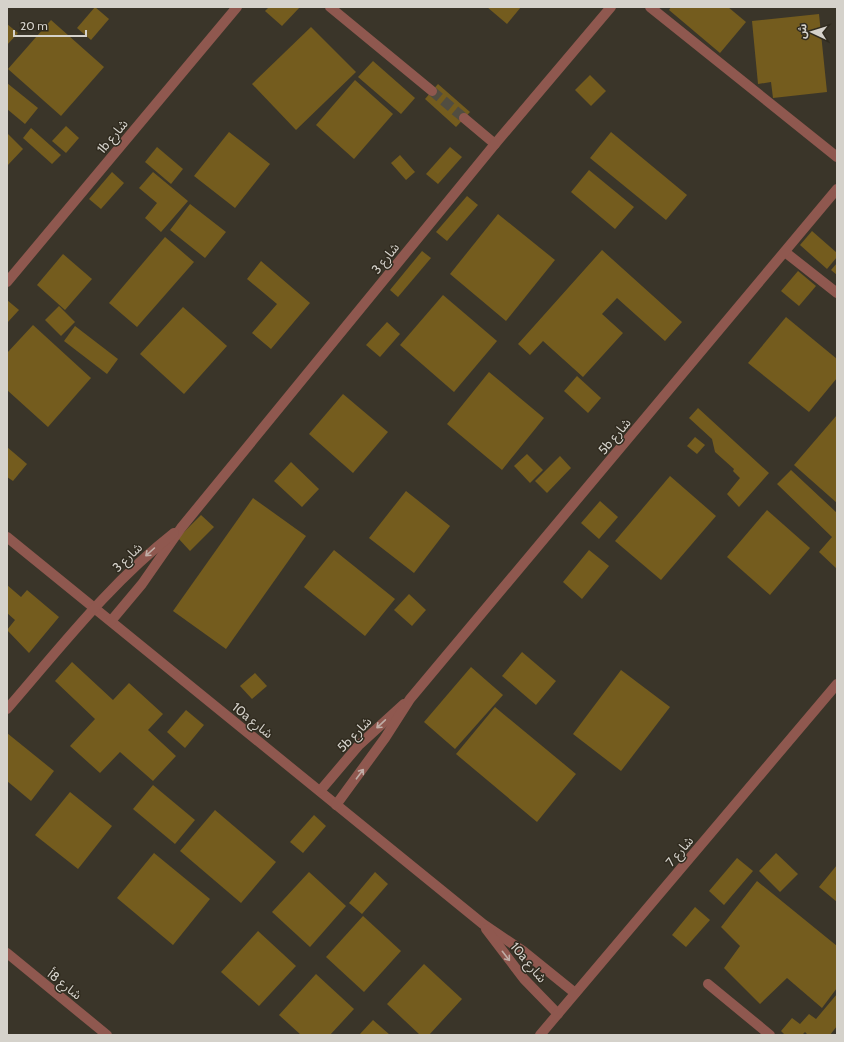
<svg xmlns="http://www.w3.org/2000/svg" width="844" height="1042" viewBox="0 0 844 1042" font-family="Cabin,'Noto Sans Arabic',sans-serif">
  <rect width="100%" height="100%" fill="#3a3529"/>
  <g fill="#745c1e">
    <path d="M95 7 109 19 91 40 77 28Z"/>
    <path d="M269 7H300L282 26 265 11Z"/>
    <path d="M487 7H521L507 24Z"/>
    <path d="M671 7H728L746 22 720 53 669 10Z"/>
    <path d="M819 14 827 92 773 98 771 82 758 84 752 21Z"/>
    <path d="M51 20 104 67 61 116 8 69Z"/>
    <path d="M7 24 18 33 7 45Z"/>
    <path d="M311 27 356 72 296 130 252 84Z"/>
    <path d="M373 61 415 98 401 114 358 77Z"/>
    <path d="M590 75 606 91 591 106 575 90Z"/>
    <path d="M355 80 393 114 354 159 316 125Z"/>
    <path d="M7 83 38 108 25 124 7 109Z"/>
    <path d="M438 84 470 112 456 127 425 99Z"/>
    <path d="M66 126 79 138 66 153 52 141Z"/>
    <path d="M31 128 61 155 52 164 23 138Z"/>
    <path d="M229 132 270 164 235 208 194 176Z"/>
    <path d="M611 132 687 195 666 220 590 158Z"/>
    <path d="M7 133 23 149 7 166Z"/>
    <path d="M157 147 183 169 171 184 145 162Z"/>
    <path d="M450 147 462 157 438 184 426 174Z"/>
    <path d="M400 155 415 172 406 180 391 163Z"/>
    <path d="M589 170 634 207 615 229 571 192Z"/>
    <path d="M112 172 124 183 101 209 89 199Z"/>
    <path d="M153 172 188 201 161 232 145 218 157 203 139 188Z"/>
    <path d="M467 196 478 205 447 241 436 232Z"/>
    <path d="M190 204 226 232 205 258 170 230Z"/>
    <path d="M498 214 555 260 506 321 450 274Z"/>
    <path d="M812 231 837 253V257L827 269 800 245Z"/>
    <path d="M165 237 194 262 137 327 109 303Z"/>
    <path d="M602 250 682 322 665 341 617 298 602 314 623 333 583 377 543 341 530 355 518 344Z"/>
    <path d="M422 251 431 258 398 297 390 290Z"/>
    <path d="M63 254 92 279 65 310 37 285Z"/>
    <path d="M261 261 310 303 271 349 252 333 277 304 247 279Z"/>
    <path d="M837 263V275L831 270Z"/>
    <path d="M798 271 816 286 799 306 781 291Z"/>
    <path d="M443 295 497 341 454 392 400 345Z"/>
    <path d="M7 300 19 310 7 323Z"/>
    <path d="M59 306 75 322 61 336 45 320Z"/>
    <path d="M183 307 227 346 184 394 140 354Z"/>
    <path d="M786 317 837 359V378L809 412 748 363Z"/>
    <path d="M387 322 400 334 380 357 366 345Z"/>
    <path d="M33 325 91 378 48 427 7 390V353Z"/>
    <path d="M75 326 118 359 107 374 64 341Z"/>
    <path d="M489 372 544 418 502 470 447 424Z"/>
    <path d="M577 376 601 398 588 413 564 391Z"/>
    <path d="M343 394 388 432 353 473 309 434Z"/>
    <path d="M698 408 769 473 739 507 727 494 740 478 733 471 734 469 715 452 712 439 689 418Z"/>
    <path d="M837 415V503L794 465Z"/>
    <path d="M695 437 705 445 697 454 687 446Z"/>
    <path d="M7 447 27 464 13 481 7 477Z"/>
    <path d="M527 454 543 470 530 483 514 466Z"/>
    <path d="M560 456 571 468 547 493 535 481Z"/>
    <path d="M291 462 319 489 302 507 274 481Z"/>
    <path d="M791 470 837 513V569L819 552 832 537 777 484Z"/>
    <path d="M670 476 716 516 661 580 615 541Z"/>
    <path d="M406 491 450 526 414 573 369 538Z"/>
    <path d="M253 498 306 536 226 649 173 611Z"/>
    <path d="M600 501 618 517 599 539 581 523Z"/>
    <path d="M767 510 810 548 770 595 727 557Z"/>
    <path d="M201 515 214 527 190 551 178 538Z"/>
    <path d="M334 550 395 599 365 636 304 587Z"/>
    <path d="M589 550 609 566 582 599 563 582Z"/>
    <path d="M7 585 21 597 27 590 59 617 29 653 7 630 15 620 7 613Z"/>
    <path d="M409 594 426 610 412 626 394 610Z"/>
    <path d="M522 652 556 681 536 705 502 676Z"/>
    <path d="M72 662 113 700 129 683 163 714 148 730 176 756 153 781 120 752 100 773 70 746 95 719 55 681Z"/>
    <path d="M471 667 503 695 455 749 424 722Z"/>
    <path d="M621 670 670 707 621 771 573 734Z"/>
    <path d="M255 673 267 686 252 699 240 686Z"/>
    <path d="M495 707 576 774 537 822 456 754Z"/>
    <path d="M186 710 204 725 185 748 167 732Z"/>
    <path d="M7 733 54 771 31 801 7 781Z"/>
    <path d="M153 785 195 820 175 844 133 809Z"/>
    <path d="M70 792 112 826 78 869 35 835Z"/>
    <path d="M215 810 276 862 241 903 180 851Z"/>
    <path d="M314 815 326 826 303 853 290 842Z"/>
    <path d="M154 853 210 899 173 945 117 898Z"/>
    <path d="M776 853 798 874 780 892 759 871Z"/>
    <path d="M737 858 753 871 724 905 709 891Z"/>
    <path d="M837 865V902L819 887Z"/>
    <path d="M309 872 346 906 310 947 272 912Z"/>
    <path d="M375 872 388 884 362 914 349 903Z"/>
    <path d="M757 881 837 946V988L822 1008 787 978 760 1004 724 968 740 946 721 927Z"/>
    <path d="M695 907 710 920 686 947 672 935Z"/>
    <path d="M363 916 401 951 364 992 326 957Z"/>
    <path d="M258 931 296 966 259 1006 221 972Z"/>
    <path d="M424 964 462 999 429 1035H420L387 1004Z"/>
    <path d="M316 974 354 1009 330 1035H301L279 1015Z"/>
    <path d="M837 994V1026L830 1035H808L805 1032 802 1035H785L781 1031 792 1018 800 1024 809 1014 816 1019Z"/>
    <path d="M373 1020 390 1035H359Z"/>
  </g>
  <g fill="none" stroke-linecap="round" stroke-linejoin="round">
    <path stroke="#514d41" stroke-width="10" stroke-dasharray="10 5" stroke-linecap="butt" d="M432 91 464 118"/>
    <g stroke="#8f584f" stroke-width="10">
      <path d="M330 7 432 91"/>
      <path d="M650 7 837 157"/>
      <path d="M464 118 495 144"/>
      <path d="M785 252 837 293"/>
      <path d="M7 282 237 7"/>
      <path d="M7 537 483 924 523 951 575 993"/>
      <path d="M111 621 142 584 181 528 495 144 611 7"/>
      <path d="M7 709C60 648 110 583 174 533"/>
      <path d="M320 791 359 745 404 704"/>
      <path d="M336 805 385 738 410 699 837 189"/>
      <path d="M486 929 524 979 558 1014"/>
      <path d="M7 953 107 1035"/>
      <path d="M708 984 770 1035"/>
      <path d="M540 1035 837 684"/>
    </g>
  </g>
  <defs><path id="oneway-shaft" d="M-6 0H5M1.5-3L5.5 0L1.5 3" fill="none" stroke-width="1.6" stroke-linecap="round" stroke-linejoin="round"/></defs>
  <g stroke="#c0ada6">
    <use href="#oneway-shaft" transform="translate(150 552) rotate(138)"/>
    <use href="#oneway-shaft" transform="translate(381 724) rotate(137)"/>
    <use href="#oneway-shaft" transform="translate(360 774) rotate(-53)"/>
    <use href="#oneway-shaft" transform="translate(506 956) rotate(52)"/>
  </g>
  <g text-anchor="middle" stroke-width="3" stroke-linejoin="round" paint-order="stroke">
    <g font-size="13" fill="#d5d2cb" stroke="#302b1f">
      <text transform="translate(112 136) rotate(-50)" y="5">1b شارع</text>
      <text transform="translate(385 258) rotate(-51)" y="5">شارع 3</text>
      <text transform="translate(614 436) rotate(-50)" y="5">5b شارع</text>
      <text transform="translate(127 557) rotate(-44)" y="5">شارع 3</text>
      <text transform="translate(253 720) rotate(39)" y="5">10a شارع</text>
      <text transform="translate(354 734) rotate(-46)" y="5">5b شارع</text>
      <text transform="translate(679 851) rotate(-50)" y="5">شارع 7</text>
      <text transform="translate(529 962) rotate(50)" y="5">10a شارع</text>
      <text transform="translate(65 984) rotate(39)" y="5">شارع 8أ</text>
    </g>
  </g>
  <rect width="844" height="1042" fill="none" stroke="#d5d2cb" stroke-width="16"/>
  <g transform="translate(812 32) rotate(274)" stroke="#302b1f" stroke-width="3" paint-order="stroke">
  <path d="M0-3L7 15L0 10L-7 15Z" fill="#d5d2cb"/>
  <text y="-6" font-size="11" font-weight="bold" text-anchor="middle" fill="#d5d2cb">ش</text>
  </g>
  <path d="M14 30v6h72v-6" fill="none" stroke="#d5d2cb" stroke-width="2"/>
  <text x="20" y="30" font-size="12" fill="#d5d2cb" stroke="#302b1f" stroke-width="3" paint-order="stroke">20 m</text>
</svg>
